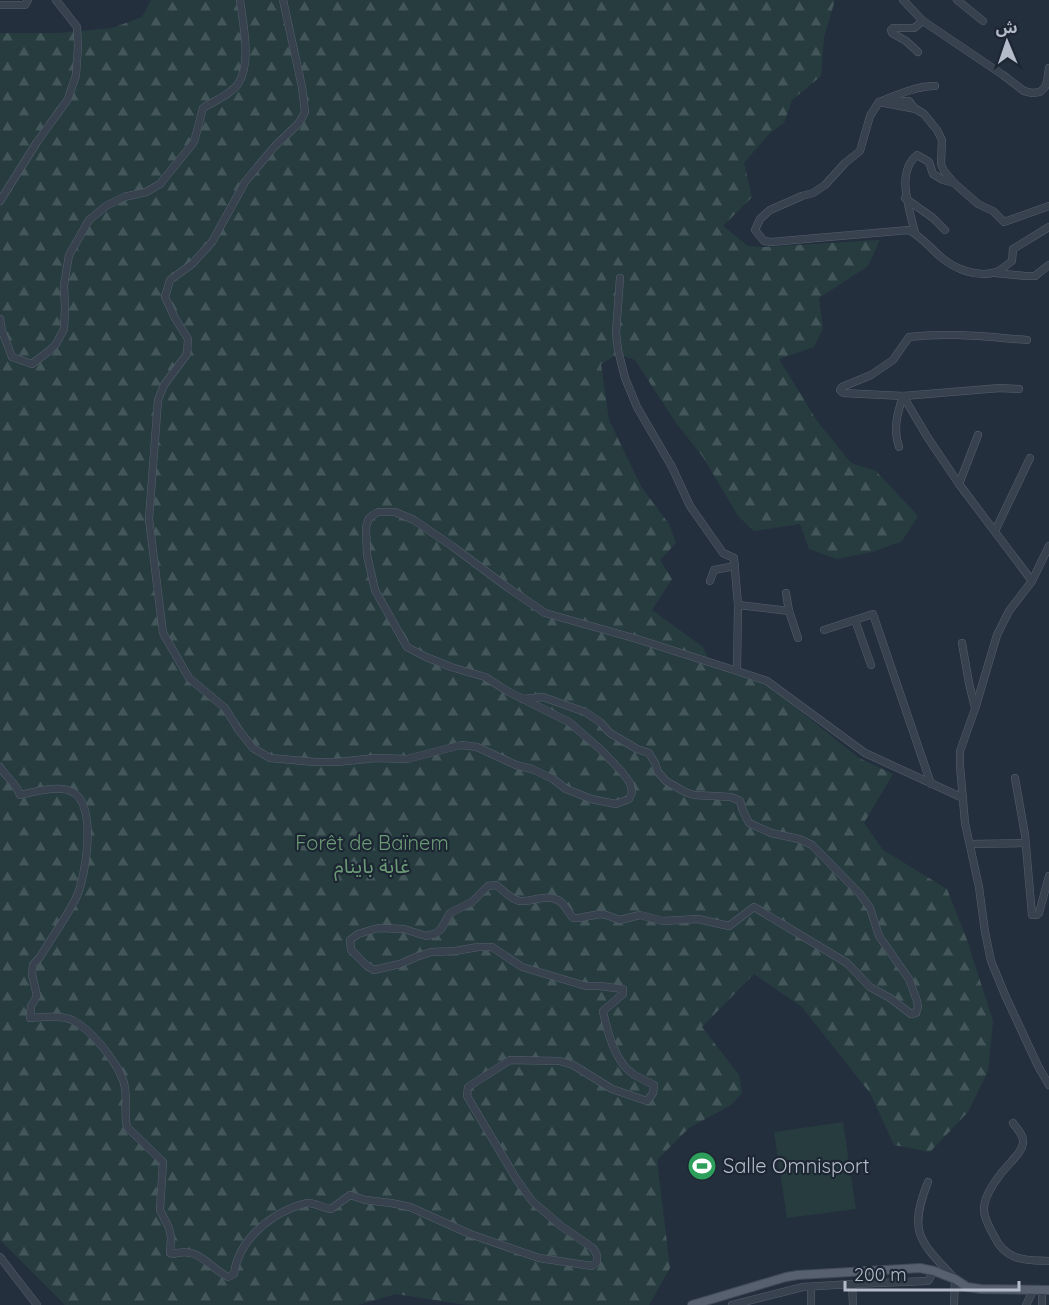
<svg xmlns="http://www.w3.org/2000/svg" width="1049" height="1305" viewBox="0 0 1049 1305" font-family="Quicksand,'Noto Sans Arabic',sans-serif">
  <defs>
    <pattern id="forest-firs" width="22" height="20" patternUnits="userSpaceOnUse" patternTransform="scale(1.5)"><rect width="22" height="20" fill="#263c3f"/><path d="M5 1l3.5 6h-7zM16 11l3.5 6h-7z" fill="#435659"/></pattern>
  </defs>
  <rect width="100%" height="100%" fill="#242f3e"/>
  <path fill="url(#forest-firs)" d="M151 0H835L824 37 821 76 792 100 784 123 770 133 744 163 752 197 723 226 748 246 764 247 880 240 868 266 819 298 823 329 814 347 779 359 817 421 851 463 876 471 918 516 902 541 872 552 837 559 809 549 800 524 754 531 738 516 703 457 676 423 635 360 618 354 601 364 609 420 642 488 669 524 676 543 660 560 672 579 652 610 703 647 712 667 765 683 859 758 893 774 864 823 883 850 947 889 967 940 993 1021 988 1071 968 1112 930 1152 894 1145 870 1093 802 1007 754 974 702 1027 739 1075 742 1093 731 1105 689 1128 657 1160 670 1268 649 1305H467L396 1294 358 1305H65L0 1240V33H59L112 28 142 17Z"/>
  <path fill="#263c3f" d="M843 1122 856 1209 787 1218 774 1132Z"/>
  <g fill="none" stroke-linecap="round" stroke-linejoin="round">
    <g stroke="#565f6c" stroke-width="8">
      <g id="minor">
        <path d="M283 0 302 87 305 112 299 123 274 147 245 182 212 242 192 264 170 280 165 297 175 318 188 339 187 354 164 385 158 400 149 519 163 633 189 678 225 708 238 729 253 748 270 758 315 762H337L376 758 407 759 461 745 477 747 516 765 532 769 553 779 566 789 591 799 616 804 629 799 632 792 630 783 622 772 600 749 569 722 509 692 485 677 451 667 426 657 407 647 375 590 367 555 366 527 369 518 378 512H395L414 520 452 546 507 587 545 613 637 639 737 671"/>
        <path d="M903 0 923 21"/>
        <path d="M957 0 983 21"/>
        <path d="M0 5H25L28 0"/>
        <path d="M918 52 906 41 892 33 891 30 893 28H914L923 21 1003 75 1024 91 1032 93 1040 92 1045 87 1047 82 1049 68"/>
        <path d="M889 101H909L915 109"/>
        <path d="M879 102C897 95 916 86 935 86"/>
        <path d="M905 198 933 218 945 230"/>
        <path d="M0 201 37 142 68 99 76 75 78 47 77 27 56 0"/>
        <path d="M1049 206 1004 222 993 211 978 204 954 183 944 171 941 164 942 140 937 130 924 114 916 109 879 102 870 116 860 151 845 163 825 185 813 193 802 196 770 210 760 219 755 230 764 241 771 242 909 230C922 237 930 248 942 258 955 269 978 278 996 272 1001 270 1007 265 1012 261L1013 249 1049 227"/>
        <path d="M915 233C910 210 895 173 917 155L929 162 933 174 943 180 954 183"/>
        <path d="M995 273 1025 276H1035L1049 265"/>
        <path d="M620 278 616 333 618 350 625 378 637 407 672 467 690 506 723 553 734 558 738 605 737 671 767 681 865 753 963 798"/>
        <path d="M0 319 2 331 12 357 32 364 49 351 56 344 64 329 65 309 64 285 69 255 89 220 106 206 124 197 146 192 160 184 194 142 203 108C214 101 230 95 238 84 252 63 243 24 240 0"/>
        <path d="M1019 389 1000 388 903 396 843 393 840 390 842 387 871 375 893 360 909 337C948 332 988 337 1027 340"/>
        <path d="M903 396 928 438 959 484 1032 581"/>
        <path d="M899 447C893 429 897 414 903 396"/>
        <path d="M959 484 978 435"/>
        <path d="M995 531 1030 458"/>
        <path d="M1049 546 1032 581 1009 611 997 635 975 709 960 751V766L965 823 979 887 985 932 991 961 1005 995 1038 1066 1049 1085"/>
        <path d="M710 581 714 570 735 566"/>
        <path d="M786 593 789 611 798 638"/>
        <path d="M738 605 789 611"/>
        <path d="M855 620 871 665"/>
        <path d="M824 630 873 614 931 784"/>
        <path d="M962 643 969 683 975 708"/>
        <path d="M0 767C6 777 16 783 20 795 34 792 61 784 74 793 97 808 86 877 76 898 66 918 52 937 40 957L33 965 32 974 37 996 31 1006 30 1018C44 1017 59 1015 72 1020 91 1029 116 1061 123 1080 129 1095 123 1111 127 1127L163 1162 160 1210 169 1228 171 1238 170 1253 173 1254C199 1246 207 1266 228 1277L234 1274C238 1242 266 1218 294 1207 298 1206 304 1203 308 1203 315 1203 324 1208 331 1209L350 1195 365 1200 391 1203 410 1207 470 1234 539 1258 592 1266 597 1262V1255L593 1248 561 1226 532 1201 517 1180 467 1096 468 1087 510 1060 560 1061 573 1065 612 1089 647 1101 653 1093 654 1085C647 1081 639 1078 633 1074 615 1062 607 1031 603 1011L623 994V989L600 986H586L522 967 492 947H478L455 951 431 952 416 957 400 964 374 970 366 965 351 950 350 940 358 934 378 928 404 929 426 936 435 934 441 929 450 913 472 902 488 886 496 885C502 889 511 900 520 901 532 902 545 894 558 900 565 904 568 912 573 918H579L600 914 606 915 620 920 640 915 663 921 698 919 729 926 754 907 847 963 870 987 890 998 911 1014 916 1013 918 1007 917 1001 909 979 879 936 870 908 860 894 812 845 799 839 771 833 749 823 743 811 740 801 731 797 694 795 685 792 666 781 658 772 655 763 649 753 637 749 610 733 600 722 585 712 543 697 523 699"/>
        <path d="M1015 778 1025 835 1032 915H1037L1039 913 1049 876"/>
        <path d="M970 844 1025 843"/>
        <path d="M1013 1123C1017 1129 1024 1135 1023 1143 1022 1151 1016 1156 1011 1162 1001 1172 983 1195 984 1210 984 1219 990 1228 994 1236 1006 1261 1024 1260 1049 1261"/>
        <path d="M928 1182C907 1234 921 1242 955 1279L954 1305"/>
        <path d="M0 1257 37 1305"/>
        <path d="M852 1284 853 1305"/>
        <path d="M811 1287V1305"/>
        <path d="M1042 1289V1305"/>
        <path d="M732 1305 803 1287 852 1284 928 1281 934 1271"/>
        <path d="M1026 1305 1034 1289"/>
      </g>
    </g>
    <g stroke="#414a57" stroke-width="10">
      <path id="major" d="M692 1305 786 1277 798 1275 920 1268 934 1271 955 1279 967 1287 981 1289 1049 1290"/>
    </g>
    <use href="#minor" stroke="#38414e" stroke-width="7"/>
    <use href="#major" stroke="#56606e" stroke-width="8"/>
  </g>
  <defs>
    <g id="stadium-disc" transform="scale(1.5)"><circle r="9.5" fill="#2e9e5b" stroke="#1d2633"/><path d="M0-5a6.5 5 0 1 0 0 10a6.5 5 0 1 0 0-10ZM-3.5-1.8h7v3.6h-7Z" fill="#fff"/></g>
  </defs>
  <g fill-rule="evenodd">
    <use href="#stadium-disc" x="702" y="1166"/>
  </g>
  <g text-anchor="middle" stroke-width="4.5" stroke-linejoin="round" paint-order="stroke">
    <g font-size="20" fill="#6b9a76" stroke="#1d2633">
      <text x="372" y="850">Forêt de Baïnem<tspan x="372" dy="23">غابة باينام</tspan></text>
    </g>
    <g font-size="20" fill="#b4bcc9" stroke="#1d2633" text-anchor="start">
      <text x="723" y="1173">Salle Omnisport</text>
    </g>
  </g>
  <g transform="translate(1007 42) rotate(358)" stroke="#1d2633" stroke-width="4.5" paint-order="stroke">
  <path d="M0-4.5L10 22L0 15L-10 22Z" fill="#b4bcc9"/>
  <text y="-9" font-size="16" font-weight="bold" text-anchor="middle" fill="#b4bcc9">ش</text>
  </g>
  <path d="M845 1281v9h174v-9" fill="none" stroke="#b4bcc9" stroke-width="3"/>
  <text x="854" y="1281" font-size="18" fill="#b4bcc9" stroke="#1d2633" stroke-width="4.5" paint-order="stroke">200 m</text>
</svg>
